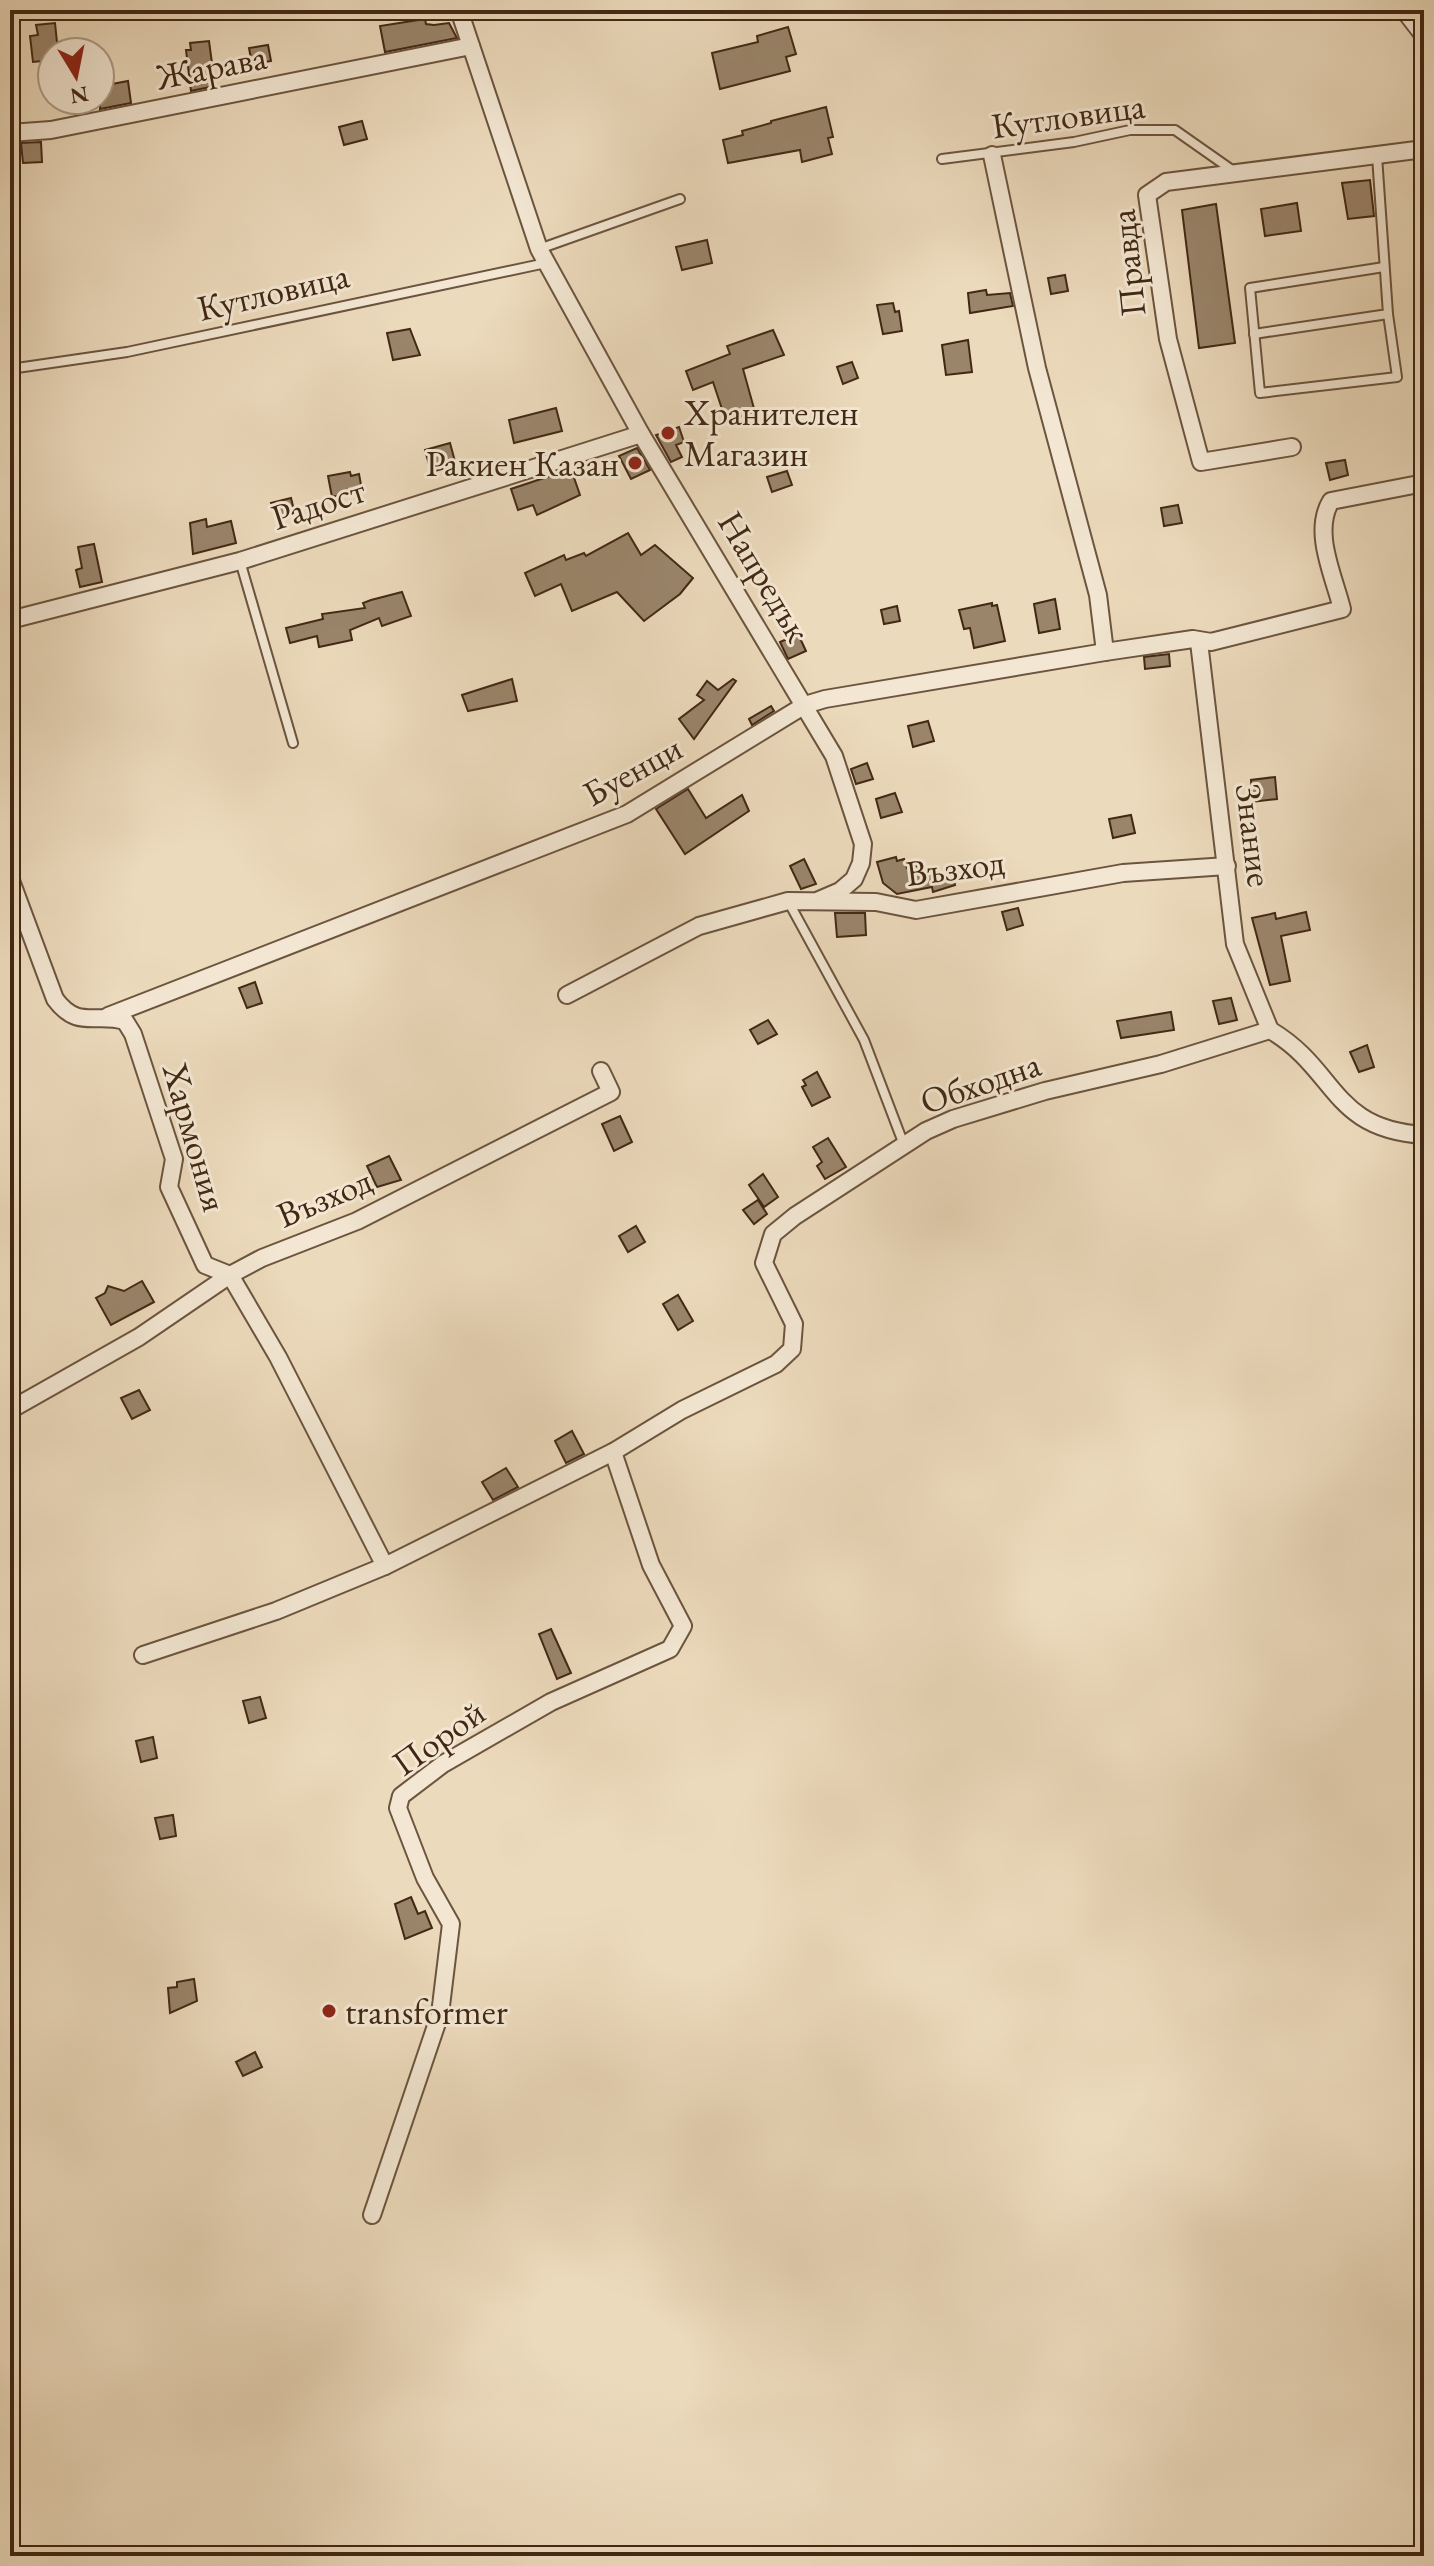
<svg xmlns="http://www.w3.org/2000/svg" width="1434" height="2566" viewBox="0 0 1434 2566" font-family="'EB Garamond',serif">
  <rect width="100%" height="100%" fill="#ecdabc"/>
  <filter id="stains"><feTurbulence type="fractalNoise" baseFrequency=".0025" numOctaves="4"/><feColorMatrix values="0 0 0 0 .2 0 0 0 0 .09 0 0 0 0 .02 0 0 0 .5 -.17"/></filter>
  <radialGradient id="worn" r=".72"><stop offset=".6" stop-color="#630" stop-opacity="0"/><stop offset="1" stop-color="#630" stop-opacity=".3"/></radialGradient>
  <g fill="#9a856b" stroke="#422814" stroke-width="2">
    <path d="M425 19 426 24 434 25 449 23 457 38 385 52 380 26Z"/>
    <path d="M55 23 58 52H52V60L33 62 30 36 38 35 36 25Z"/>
    <path d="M788 27 796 54 786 57 790 71 720 89 712 53 758 42 757 36Z"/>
    <path d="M209 41 215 86 191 91 186 50H191L190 43Z"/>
    <path d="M268 45 271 61 252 64 249 48Z"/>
    <path d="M128 81 131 103 100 109 101 86Z"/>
    <path d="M826 107 833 137 828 138 832 154 802 162 800 150 728 163 723 140 743 135 742 131 771 123V121Z"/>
    <path d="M362 121 367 139 344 145 339 127Z"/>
    <path d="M41 142 42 162 23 163 21 143Z"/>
    <path d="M1370 180 1374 216 1348 219 1342 183Z"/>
    <path d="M1297 203 1301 231 1265 236 1261 209Z"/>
    <path d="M1216 204 1235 343 1199 348 1182 210Z"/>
    <path d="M707 240 712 263 682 270 676 247Z"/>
    <path d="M1065 275 1068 291 1051 294 1048 278Z"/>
    <path d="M986 290 987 295 1010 293 1013 306 970 313 968 293Z"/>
    <path d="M893 303 895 312 899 311 902 331 883 334 877 305Z"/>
    <path d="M410 329 420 355 393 360 387 333Z"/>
    <path d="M773 330 784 355 743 369 755 412 726 421 713 382 693 390 686 371 730 354 727 346Z"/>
    <path d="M968 340 972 372 946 375 942 345Z"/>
    <path d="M852 362 858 378 843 384 837 367Z"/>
    <path d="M556 408 562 431 514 443 509 420Z"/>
    <path d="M679 427 684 442 676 445 682 457 671 462 656 435Z"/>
    <path d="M450 443 456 465 431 472 425 450Z"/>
    <path d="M637 448 650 470 631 479 619 456Z"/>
    <path d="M1345 460 1348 475 1330 480 1326 463Z"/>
    <path d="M571 469 580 495 537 515 533 505 518 510 511 489Z"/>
    <path d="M787 471 792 485 772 492 767 477Z"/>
    <path d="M350 472 351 476 359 474 362 490 332 497 328 476Z"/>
    <path d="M291 498 295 514 276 518 271 503Z"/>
    <path d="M1178 505 1182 523 1164 526 1161 508Z"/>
    <path d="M206 519 207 527 231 521 236 543 193 554 190 523Z"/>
    <path d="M628 533 641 555 655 545 693 578 680 594 644 621 617 592 572 611 561 584 535 596 525 573 564 555 566 560 584 553 586 556Z"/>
    <path d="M94 544 102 582 80 587 76 570 82 568 78 547Z"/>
    <path d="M402 592 411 616 382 626 379 618 350 630 352 640 319 647 317 636 290 643 286 628 323 619 322 614 365 608 363 603 371 600Z"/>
    <path d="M1055 599 1060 629 1039 633 1034 604Z"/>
    <path d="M992 603V606L997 605 1005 641 974 648 970 628 964 629 959 610Z"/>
    <path d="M897 606 900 621 884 624 881 610Z"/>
    <path d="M798 634 806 651 788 659 780 642Z"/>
    <path d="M1169 654 1170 666 1145 669 1144 657Z"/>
    <path d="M512 679 517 701 468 711 462 695Z"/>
    <path d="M733 679 736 681 694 739 679 719 704 700 697 695 707 681 718 690Z"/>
    <path d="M771 706 774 711 752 725 749 719Z"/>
    <path d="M928 721 934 741 913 747 908 726Z"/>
    <path d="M867 763 873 779 856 784 851 769Z"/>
    <path d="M1275 777 1277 799 1252 802 1251 780Z"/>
    <path d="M688 789 706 818 742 795 749 811 685 854 656 809Z"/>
    <path d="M895 793 902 812 881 818 876 799Z"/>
    <path d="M1131 815 1135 833 1113 838 1109 819Z"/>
    <path d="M896 857 897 861 904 859 907 868 919 865 932 876 951 870 955 885 933 892 932 887 897 894 883 883 877 862Z"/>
    <path d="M804 859 816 884 801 889 790 866Z"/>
    <path d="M1018 908 1023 925 1007 930 1002 912Z"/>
    <path d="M1306 912 1310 930 1281 936 1290 981 1270 985 1252 918 1275 913 1276 919Z"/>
    <path d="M835 913H865L866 935 837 937Z"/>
    <path d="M255 982 262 1003 247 1008 239 988Z"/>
    <path d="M1231 998 1237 1020 1219 1024 1213 1001Z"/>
    <path d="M1171 1012 1174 1030 1121 1038 1117 1021Z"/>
    <path d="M768 1020 777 1034 758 1044 750 1030Z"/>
    <path d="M1367 1045 1374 1067 1359 1072 1350 1052Z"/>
    <path d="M817 1072 830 1097 812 1106 802 1087 806 1085 803 1080Z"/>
    <path d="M620 1116 632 1142 614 1151 602 1124Z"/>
    <path d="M828 1138 846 1167 825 1179 817 1166 822 1162 813 1147Z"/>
    <path d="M389 1156 401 1180 377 1187 367 1166Z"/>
    <path d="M763 1174 778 1197 764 1207 749 1185Z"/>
    <path d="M758 1200 767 1214 754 1224 743 1210Z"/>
    <path d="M636 1226 645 1242 628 1252 619 1236Z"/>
    <path d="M142 1281 154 1302 111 1325 96 1298 105 1293 108 1286 124 1291Z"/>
    <path d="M678 1295 693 1321 678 1330 663 1304Z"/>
    <path d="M139 1390 150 1410 132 1419 121 1398Z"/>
    <path d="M572 1431 584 1454 566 1463 555 1441Z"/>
    <path d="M506 1468 518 1487 493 1500 482 1482Z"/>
    <path d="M551 1629 571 1673 557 1679 539 1634Z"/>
    <path d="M260 1697 266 1718 249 1723 243 1701Z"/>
    <path d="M153 1737 157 1758 141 1762 136 1741Z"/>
    <path d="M173 1815 176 1836 160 1839 155 1818Z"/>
    <path d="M411 1897 418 1914 425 1911 432 1928 405 1939 395 1904Z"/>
    <path d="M194 1979 197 2001 170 2013 168 1988 177 1987V1982Z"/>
    <path d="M255 2052 262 2067 243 2076 236 2062Z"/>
  </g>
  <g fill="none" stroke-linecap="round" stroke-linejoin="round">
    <g stroke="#6c543e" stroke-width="12">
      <g id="service">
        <path d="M942 159 1074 142 1130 130H1175L1232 170"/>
        <path d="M539 249 680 199"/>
        <path d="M1384 267 1250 288 1260 393 1397 377 1388 314"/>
        <path d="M1254 334 1388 314 1377 156"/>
        <path d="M10 369 127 352 546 263"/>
        <path d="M240 561 293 743"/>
        <path d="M788 901 864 1040 904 1145"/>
      </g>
    </g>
    <g stroke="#6c543e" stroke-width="20">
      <g id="minor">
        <path d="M459 10 539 249 641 434 834 756 863 844 861 863 854 879 840 891 819 900"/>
        <path d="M1404 10 1424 36"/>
        <path d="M10 133 51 130 471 46"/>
        <path d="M992 155 1037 368 1098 595 1105 652"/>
        <path d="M1292 447 1201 462 1168 339 1147 195 1166 182 1424 149"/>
        <path d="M10 620 240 561 641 434"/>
        <path d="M1199 642 1235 944 1270 1030"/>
        <path d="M10 878 55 999C78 1030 95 1012 125 1021L133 1034 174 1159 169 1187 205 1265 230 1275 278 1357 385 1566"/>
        <path d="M567 995 699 926 788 901 876 902 916 910 1123 873 1227 866"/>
        <path d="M108 1016 627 814 805 705 825 699 1105 652 1193 639 1211 642 1342 609C1334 576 1312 532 1331 501L1424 483"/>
        <path d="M10 1410 139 1337 230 1275 262 1258 357 1221 611 1092 601 1071"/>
        <path d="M143 1655 276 1611 385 1566 613 1452 682 1410 776 1364 792 1349 794 1324 764 1263 773 1234 795 1216 926 1131 953 1119 1045 1091 1161 1064 1270 1030C1338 1070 1330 1129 1424 1135"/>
        <path d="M372 2215 440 2014 451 1924 425 1878 398 1808 401 1796 443 1764 551 1702 670 1649 683 1626 651 1565 613 1452"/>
      </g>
    </g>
    <use href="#service" stroke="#f3e7d3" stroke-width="8"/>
    <use href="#minor" stroke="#f3e7d3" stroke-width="16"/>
  </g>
  <g fill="#8f2418" stroke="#f3e7d3" stroke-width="3">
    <circle cx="668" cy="433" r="8"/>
    <circle cx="635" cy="463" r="8"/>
    <circle cx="329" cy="2011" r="8"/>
  </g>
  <g text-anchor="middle" stroke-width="6" stroke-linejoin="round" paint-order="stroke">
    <g font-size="36" fill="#422814" stroke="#f3e7d3">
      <text transform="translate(211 66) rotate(-11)" y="13">Жарава</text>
      <text transform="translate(1068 115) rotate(-8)" y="13">Кутловица</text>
      <text transform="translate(1127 263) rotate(-96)" y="13">Правда</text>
      <text transform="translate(273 291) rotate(-13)" y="13">Кутловица</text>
      <text transform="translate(318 503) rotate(-18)" y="13">Радост</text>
      <text transform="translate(765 576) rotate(59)" y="13">Напредък</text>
      <text transform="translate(632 770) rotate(-29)" y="13">Буенци</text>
      <text transform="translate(1255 835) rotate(83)" y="13">Знание</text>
      <text transform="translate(955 867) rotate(-7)" y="13">Възход</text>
      <text transform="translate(980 1082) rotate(-19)" y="13">Обходна</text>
      <text transform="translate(196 1137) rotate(74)" y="13">Хармония</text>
      <text transform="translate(324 1197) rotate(-23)" y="13">Възход</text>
      <text transform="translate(438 1737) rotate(-35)" y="13">Порой</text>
    </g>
    <g font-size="36" fill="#422814" stroke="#f3e7d3" text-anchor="start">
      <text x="684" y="425">Хранителен<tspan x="684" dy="41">Магазин</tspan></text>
      <text x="619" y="476" text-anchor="end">Ракиен Казан</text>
      <text x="345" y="2024">transformer</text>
    </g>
  </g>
  <rect width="1434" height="2566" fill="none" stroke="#ecdabc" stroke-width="40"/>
  <rect x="12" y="12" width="1410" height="2542" fill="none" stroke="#422814" stroke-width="4"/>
  <rect x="20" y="20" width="1394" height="2526" fill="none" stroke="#422814" stroke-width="2"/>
  <g transform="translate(76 76) rotate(170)"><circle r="38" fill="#f3e7d3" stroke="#ac9b87" stroke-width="2"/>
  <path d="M0-6L14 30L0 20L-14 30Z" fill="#8f2418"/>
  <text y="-12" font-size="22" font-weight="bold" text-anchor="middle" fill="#422814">N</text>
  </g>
  <rect width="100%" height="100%" filter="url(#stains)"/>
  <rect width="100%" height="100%" fill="url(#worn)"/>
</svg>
